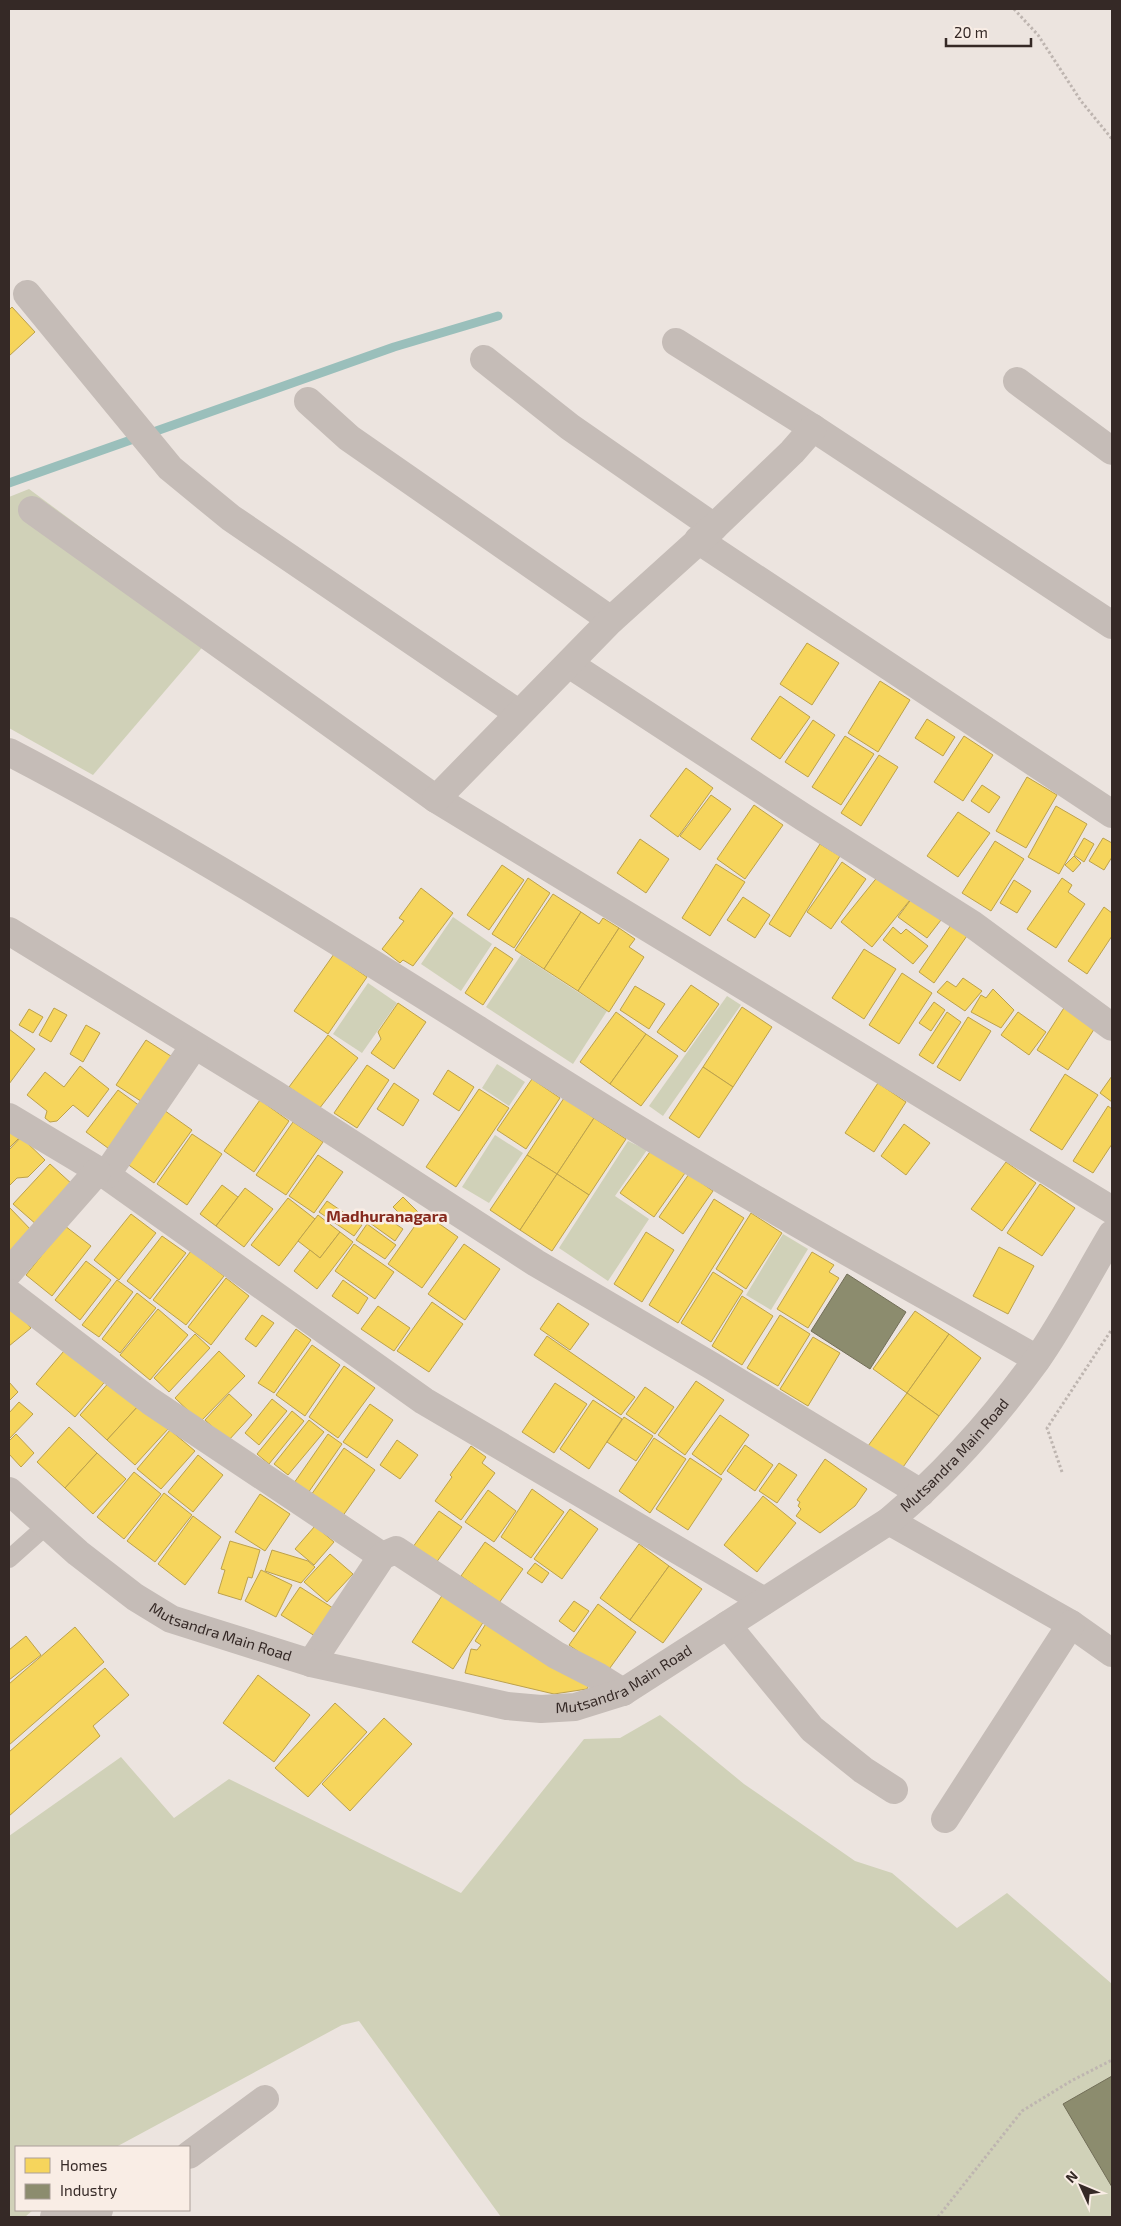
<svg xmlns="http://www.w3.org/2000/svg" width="1121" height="2226" viewBox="0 0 1121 2226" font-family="'Exo 2',sans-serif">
  <rect width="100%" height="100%" fill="#ece4df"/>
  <g fill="#d0d1b8">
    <path d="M29 489 218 629 93 775 9 728V497Z"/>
    <path d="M453 917 492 944 461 991 421 964Z"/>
    <path d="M521 955 607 1011 573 1064 486 1007Z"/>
    <path d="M368 983 397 1003 362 1053 333 1034Z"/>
    <path d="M727 996 741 1005 663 1116 649 1106Z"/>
    <path d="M497 1064 525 1082 509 1106 482 1088Z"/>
    <path d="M495 1135 523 1153 489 1203 462 1187Z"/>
    <path d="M628 1141 647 1150 615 1196 649 1219 608 1281 559 1248Z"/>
    <path d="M783 1234 808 1249 771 1310 746 1295Z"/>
    <path d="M660 1715 744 1784 855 1861 892 1873 957 1928 1007 1893 1112 1984V2217H501L359 2021 342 2025 116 2147H16V2210H33L25 2217H9V1836L121 1757 174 1818 229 1779 461 1893 584 1739 620 1738Z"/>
  </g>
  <g fill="#f6d55c" stroke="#bca14c">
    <path d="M12 307 35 332 9 356V310Z"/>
    <path d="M807 643 839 663 812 705 780 684Z"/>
    <path d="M880 681 910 700 878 752 848 733Z"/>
    <path d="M780 696 810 717 780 759 751 739Z"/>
    <path d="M927 719 955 737 943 756 915 738Z"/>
    <path d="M813 720 835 735 808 777 785 762Z"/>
    <path d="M845 736 874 754 841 805 812 787Z"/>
    <path d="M964 736 993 755 963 801 934 782Z"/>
    <path d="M879 755 898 767 861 826 841 813Z"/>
    <path d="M686 768 713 788 678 837 650 816Z"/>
    <path d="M1027 777 1057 795 1026 848 996 831Z"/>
    <path d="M982 785 1000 797 989 813 971 801Z"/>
    <path d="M711 795 731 809 700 850 680 836Z"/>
    <path d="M754 805 783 825 745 879 717 859Z"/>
    <path d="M1056 806 1087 824 1059 874 1028 857Z"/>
    <path d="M958 812 990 833 958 877 927 856Z"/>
    <path d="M1084 838 1094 844 1084 862 1074 855Z"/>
    <path d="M1103 838 1112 843V857L1104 870 1089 861Z"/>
    <path d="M640 839 669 859 646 893 617 873Z"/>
    <path d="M995 841 1024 859 991 911 962 893Z"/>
    <path d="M820 844 840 856 790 937 769 924Z"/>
    <path d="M1074 856 1081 863 1073 872 1065 865Z"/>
    <path d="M842 862 866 879 831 929 807 912Z"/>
    <path d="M716 864 745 882 710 936 682 918Z"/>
    <path d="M502 865 524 880 489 930 467 915Z"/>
    <path d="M879 875 910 900 872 947 841 922Z"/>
    <path d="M528 878 550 893 514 948 492 934Z"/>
    <path d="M1062 878 1072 885 1068 892 1085 904 1056 948 1027 929Z"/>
    <path d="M1014 880 1031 891 1017 913 1000 903Z"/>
    <path d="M421 888 453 913 413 966 403 960 400 963 382 949 404 921 399 918Z"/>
    <path d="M553 894 581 912 544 969 515 950Z"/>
    <path d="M743 897 770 915 755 938 727 920Z"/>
    <path d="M912 898 941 920 927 938 898 917Z"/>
    <path d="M1104 907 1112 913V936L1087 974 1068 961Z"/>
    <path d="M581 912 599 924 603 918 619 928 578 991 544 969Z"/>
    <path d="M953 922 969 933 934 983 919 972Z"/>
    <path d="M893 927 901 934 906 929 928 946 913 964 883 940Z"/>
    <path d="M619 928 635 939 629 947 644 957 609 1012 578 991Z"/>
    <path d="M495 947 513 959 483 1005 465 993Z"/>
    <path d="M864 949 896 969 864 1019 832 998Z"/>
    <path d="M334 954 367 977 328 1034 294 1011Z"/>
    <path d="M902 973 932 993 899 1044 869 1025Z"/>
    <path d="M963 978 982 991 965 1011 937 992 947 981 956 987Z"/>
    <path d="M691 985 719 1004 685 1052 657 1032Z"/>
    <path d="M635 986 665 1004 649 1029 620 1010Z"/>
    <path d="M993 989 1014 1010 1001 1028 971 1012 981 995 986 998Z"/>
    <path d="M1069 1000 1100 1020 1068 1070 1037 1050Z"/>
    <path d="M934 1002 945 1010 931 1031 919 1023Z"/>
    <path d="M398 1003 426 1022 394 1069 371 1053 381 1039 378 1032Z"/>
    <path d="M742 1007 772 1027 733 1087 703 1067Z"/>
    <path d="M54 1008 67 1015 51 1042 39 1035Z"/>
    <path d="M29 1009 43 1017 33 1033 19 1025Z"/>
    <path d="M616 1012 646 1034 610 1084 580 1062Z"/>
    <path d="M947 1012 961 1022 933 1064 919 1055Z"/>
    <path d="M1018 1012 1046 1032 1029 1055 1001 1035Z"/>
    <path d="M968 1017 991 1031 960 1081 937 1067Z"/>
    <path d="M86 1025 100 1033 83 1062 70 1054Z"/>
    <path d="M9 1029 35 1049 9 1084Z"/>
    <path d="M646 1034 678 1056 641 1106 610 1084Z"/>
    <path d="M328 1035 358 1058 319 1109 289 1087Z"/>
    <path d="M146 1040 177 1060 147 1105 116 1085Z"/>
    <path d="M367 1065 389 1080 357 1128 334 1113Z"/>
    <path d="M80 1066 109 1089 88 1117 73 1105 57 1121 50 1122 45 1118 47 1111 27 1095 45 1072 64 1087Z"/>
    <path d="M703 1067 733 1087 699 1138 669 1118Z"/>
    <path d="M448 1070 474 1087 459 1111 433 1094Z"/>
    <path d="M1065 1074 1098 1095 1062 1150 1030 1130Z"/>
    <path d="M1112 1076V1102L1100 1093Z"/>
    <path d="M532 1079 560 1098 526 1149 497 1130Z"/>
    <path d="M394 1083 419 1100 403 1126 377 1109Z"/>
    <path d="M878 1083 906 1102 874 1152 845 1133Z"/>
    <path d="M479 1089 509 1108 456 1187 426 1167Z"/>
    <path d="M118 1090 144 1109 112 1151 86 1132Z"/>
    <path d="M564 1098 594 1118 557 1174 527 1155Z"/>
    <path d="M260 1100 289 1121 254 1172 224 1151Z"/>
    <path d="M1108 1106 1112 1109V1144L1093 1173 1073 1161Z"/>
    <path d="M161 1108 192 1130 154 1183 123 1161Z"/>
    <path d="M594 1118 626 1139 589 1195 557 1174Z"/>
    <path d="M293 1122 323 1142 286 1195 256 1175Z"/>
    <path d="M904 1124 930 1143 906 1175 881 1156Z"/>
    <path d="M9 1126 20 1137 9 1148Z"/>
    <path d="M192 1134 222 1154 187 1205 157 1184Z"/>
    <path d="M21 1137 45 1160 28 1177 17 1178 9 1186V1150Z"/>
    <path d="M652 1149 685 1173 654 1217 620 1193Z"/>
    <path d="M318 1155 343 1172 314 1213 289 1196Z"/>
    <path d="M527 1155 557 1174 520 1230 490 1210Z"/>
    <path d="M1006 1162 1036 1183 1002 1231 971 1209Z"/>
    <path d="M50 1164 73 1185 37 1225 13 1204Z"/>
    <path d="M557 1174 589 1195 552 1251 520 1230Z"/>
    <path d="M689 1174 713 1191 683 1234 659 1217Z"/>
    <path d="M1040 1184 1075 1208 1042 1256 1007 1233Z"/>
    <path d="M222 1185 238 1197 216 1226 200 1214Z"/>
    <path d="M245 1188 273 1209 244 1247 216 1226Z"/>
    <path d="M403 1197 420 1214 410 1224 393 1207Z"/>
    <path d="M288 1198 315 1219 279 1266 251 1245Z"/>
    <path d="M714 1199 744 1218 678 1323 649 1305Z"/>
    <path d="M327 1201 362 1225 354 1236 319 1212Z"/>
    <path d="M10 1208 32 1231 9 1254V1209Z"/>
    <path d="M378 1212 403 1229 395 1241 370 1223Z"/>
    <path d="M424 1213 458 1237 422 1288 388 1264Z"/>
    <path d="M751 1213 782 1233 746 1289 716 1269Z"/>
    <path d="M131 1214 156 1233 119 1280 94 1260Z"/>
    <path d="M318 1215 340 1232 320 1258 298 1241Z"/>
    <path d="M367 1224 396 1245 385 1259 356 1240Z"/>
    <path d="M65 1226 91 1246 52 1296 26 1275Z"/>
    <path d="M340 1232 353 1242 317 1289 294 1271 310 1250 320 1258Z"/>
    <path d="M646 1232 674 1250 642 1302 614 1284Z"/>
    <path d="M162 1236 186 1253 150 1299 127 1281Z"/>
    <path d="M354 1244 394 1272 375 1299 335 1271Z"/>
    <path d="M464 1244 500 1269 465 1320 428 1294Z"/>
    <path d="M999 1247 1034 1266 1008 1314 973 1296Z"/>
    <path d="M191 1251 224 1276 186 1325 153 1300Z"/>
    <path d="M812 1252 834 1265 829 1272 839 1278 808 1328 777 1309Z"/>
    <path d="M86 1261 111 1280 80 1320 55 1300Z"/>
    <path d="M713 1272 743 1291 711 1342 681 1323Z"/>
    <path d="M226 1278 249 1296 211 1345 188 1327Z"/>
    <path d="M117 1280 133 1292 99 1337 82 1325Z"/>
    <path d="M343 1280 368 1298 358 1314 332 1296Z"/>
    <path d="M137 1293 156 1308 120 1353 102 1339Z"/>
    <path d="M742 1296 773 1316 742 1365 712 1346Z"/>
    <path d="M9 1300 31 1328 9 1346Z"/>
    <path d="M432 1302 463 1324 429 1372 397 1351Z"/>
    <path d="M558 1303 589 1324 570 1350 540 1329Z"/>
    <path d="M378 1306 410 1328 394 1351 361 1329Z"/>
    <path d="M158 1309 188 1335 150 1380 120 1355Z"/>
    <path d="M915 1311 949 1334 907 1393 873 1369Z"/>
    <path d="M262 1315 274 1323 256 1347 245 1339Z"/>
    <path d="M780 1315 810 1334 778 1386 747 1368Z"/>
    <path d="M296 1329 311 1340 274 1393 258 1383Z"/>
    <path d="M195 1334 210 1348 169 1392 154 1378Z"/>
    <path d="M949 1334 981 1358 939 1416 907 1393Z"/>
    <path d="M547 1336 635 1397 621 1415 534 1355Z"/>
    <path d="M813 1337 840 1353 808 1406 780 1389Z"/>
    <path d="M69 1345 108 1378 75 1417 36 1384Z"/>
    <path d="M312 1345 340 1365 305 1416 276 1395Z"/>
    <path d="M219 1351 245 1376 200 1422 175 1398Z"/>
    <path d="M344 1366 375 1388 338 1438 309 1417Z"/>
    <path d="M112 1379 140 1404 107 1440 80 1415Z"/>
    <path d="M696 1381 724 1400 685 1455 658 1435Z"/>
    <path d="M9 1382 18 1392 9 1401Z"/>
    <path d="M555 1383 587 1404 554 1453 522 1432Z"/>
    <path d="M645 1387 674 1407 655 1434 626 1414Z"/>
    <path d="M907 1393 939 1416 901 1470 868 1446Z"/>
    <path d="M229 1394 252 1415 228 1441 205 1420Z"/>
    <path d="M272 1399 287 1411 259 1445 245 1433Z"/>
    <path d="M593 1400 622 1419 589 1469 560 1449Z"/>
    <path d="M19 1402 33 1414 9 1439V1413Z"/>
    <path d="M140 1404 168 1429 135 1465 107 1440Z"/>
    <path d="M370 1404 393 1420 367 1458 343 1442Z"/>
    <path d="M292 1411 304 1421 269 1464 257 1454Z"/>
    <path d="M720 1415 749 1435 721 1475 692 1454Z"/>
    <path d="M624 1417 653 1436 636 1461 607 1442Z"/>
    <path d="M309 1420 324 1432 288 1475 274 1464Z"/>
    <path d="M69 1427 97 1453 65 1488 37 1462Z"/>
    <path d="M170 1430 195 1451 161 1489 137 1469Z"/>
    <path d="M16 1434 34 1453 21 1467 9 1454V1441Z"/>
    <path d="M328 1434 342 1444 308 1493 294 1483Z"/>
    <path d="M654 1438 686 1459 650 1513 619 1491Z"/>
    <path d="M397 1440 418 1455 400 1479 380 1465Z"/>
    <path d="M745 1445 773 1465 755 1491 727 1471Z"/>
    <path d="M471 1446 486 1457 482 1463 495 1473 461 1520 435 1501 452 1477 450 1475Z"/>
    <path d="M344 1448 375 1470 342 1517 311 1495Z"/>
    <path d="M97 1453 126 1479 93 1514 65 1488Z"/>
    <path d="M198 1455 223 1475 193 1512 168 1492Z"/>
    <path d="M690 1458 722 1479 688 1530 656 1509Z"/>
    <path d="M825 1459 867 1489 855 1506 820 1533 796 1516 801 1509 798 1506 800 1502 797 1500Z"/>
    <path d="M779 1463 797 1475 777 1503 759 1491Z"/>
    <path d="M134 1472 161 1494 124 1539 97 1517Z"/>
    <path d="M532 1489 564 1512 531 1558 501 1537Z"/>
    <path d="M488 1490 516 1511 494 1542 465 1522Z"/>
    <path d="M164 1493 192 1515 155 1562 127 1541Z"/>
    <path d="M260 1494 290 1514 265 1551 235 1532Z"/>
    <path d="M763 1496 796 1523 757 1572 724 1545Z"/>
    <path d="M570 1509 598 1529 562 1579 534 1559Z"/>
    <path d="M439 1511 462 1527 433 1567 410 1551Z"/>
    <path d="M193 1516 221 1537 185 1585 158 1564Z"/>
    <path d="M315 1526 334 1542 314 1565 295 1549Z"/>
    <path d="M230 1541 260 1550 252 1578 248 1577 241 1600 218 1593 225 1570 221 1569Z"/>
    <path d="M485 1542 523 1569 499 1603 461 1576Z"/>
    <path d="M639 1544 669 1566 630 1620 600 1598Z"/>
    <path d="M272 1550 308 1561 315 1567 301 1583 265 1571Z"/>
    <path d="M330 1554 353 1574 327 1602 304 1582Z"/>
    <path d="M535 1563 549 1573 542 1583 527 1573Z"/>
    <path d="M669 1566 702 1589 663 1643 630 1620Z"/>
    <path d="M261 1570 292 1585 276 1617 245 1601Z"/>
    <path d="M300 1587 333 1608 315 1636 281 1615Z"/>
    <path d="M443 1594 484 1621 453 1669 412 1642Z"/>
    <path d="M574 1601 589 1611 574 1632 559 1621Z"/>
    <path d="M598 1604 636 1632 607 1672 569 1645Z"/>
    <path d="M487 1622 592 1679 587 1689 554 1694 465 1673 471 1649 477 1650 481 1645 475 1641Z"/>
    <path d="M75 1627 104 1662 9 1745V1684Z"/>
    <path d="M26 1636 41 1655 9 1680V1650Z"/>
    <path d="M105 1668 129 1695 93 1726 100 1736 9 1816V1752Z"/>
    <path d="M258 1675 310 1715 274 1762 223 1723Z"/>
    <path d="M335 1703 367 1732 308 1797 275 1768Z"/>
    <path d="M384 1718 412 1744 350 1811 322 1784Z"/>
  </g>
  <g fill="#8c8c6e" stroke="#726e58">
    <path d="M847 1274 906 1312 870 1369 811 1331Z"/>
    <path d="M1112 2076V2187L1063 2104Z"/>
  </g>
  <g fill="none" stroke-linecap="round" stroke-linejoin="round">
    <path stroke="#9abfbb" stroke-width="9" d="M9 483 394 347 498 316"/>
    <g stroke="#beb5b0" stroke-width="3" stroke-dasharray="2.5 2.5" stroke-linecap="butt">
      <path d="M1014 9 1038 35 1081 101 1112 139"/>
      <path d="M1062 1472 1047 1428 1112 1329"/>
      <path d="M938 2217 1022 2111 1071 2081 1112 2060"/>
    </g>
    <path stroke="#c5bcb7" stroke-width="18" d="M9 1559 46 1526"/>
    <g stroke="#c5bcb7" stroke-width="28">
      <path d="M27 294 170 468 231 518 518 713"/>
      <path d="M676 342 813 428 1112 625"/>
      <path d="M484 359 570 427 714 527"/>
      <path d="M1017 381 1112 451"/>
      <path d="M308 401 349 438 611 620"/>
      <path d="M32 510 436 799 1112 1210"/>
      <path d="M698 540 1112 814"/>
      <path d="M569 664 803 817 972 924 1112 1027"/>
      <path d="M9 752C222 863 422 996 626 1122 761 1205 900 1281 1037 1359"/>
      <path d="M436 799 611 620 714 527 792 452 813 428"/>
      <path d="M9 931 278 1096 536 1263 712 1366 921 1493"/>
      <path d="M9 1117 106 1175 424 1401 764 1601"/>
      <path d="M106 1175 194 1046"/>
      <path d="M9 1272 97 1172"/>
      <path d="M9 1293 150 1401 382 1556"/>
      <path d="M889 1521 1071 1624 1112 1653"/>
      <path d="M727 1625 812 1729 863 1770 894 1790"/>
      <path d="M311 1663 382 1556 396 1550 556 1655 599 1677 623 1692"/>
      <path d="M945 1819 1071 1624"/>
      <path d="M189 2155 265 2099"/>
      <path d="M84 2210 94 2212 99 2210"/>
      <path d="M54 2217 62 2210"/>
    </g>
    <path stroke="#c5bcb7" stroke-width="28" id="s1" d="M9 1491 78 1553 135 1597 171 1619 311 1663 507 1706 541 1709 575 1707 623 1692 889 1521C945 1474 993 1420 1036 1361 1063 1323 1088 1274 1112 1234"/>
  </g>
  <g text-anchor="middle" stroke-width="5" stroke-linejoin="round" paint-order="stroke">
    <g font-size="15" fill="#352926" stroke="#f9ede5">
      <text dy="5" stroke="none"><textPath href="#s1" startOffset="1082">Mutsandra Main Road</textPath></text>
      <text dy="5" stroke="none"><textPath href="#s1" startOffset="258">Mutsandra Main Road</textPath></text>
      <text dy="5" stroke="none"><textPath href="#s1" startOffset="678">Mutsandra Main Road</textPath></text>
    </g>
    <g font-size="16" font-weight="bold" fill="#86291d" stroke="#f9ede5">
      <text x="387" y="1222">Madhuranagara</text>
    </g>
  </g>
  <rect width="1121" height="2226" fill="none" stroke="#352926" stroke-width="20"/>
  <rect x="15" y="2146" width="175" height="65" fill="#f9ede5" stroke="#ab9f99"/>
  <rect x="25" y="2158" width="25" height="15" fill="#f6d55c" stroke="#ab9f99"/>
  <text x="60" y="2171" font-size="15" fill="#352926">Homes</text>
  <rect x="25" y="2184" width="25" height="15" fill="#8c8c6e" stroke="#ab9f99"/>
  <text x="60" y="2196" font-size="15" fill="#352926">Industry</text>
  <g transform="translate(1081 2186) rotate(314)" stroke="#f9ede5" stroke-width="4" paint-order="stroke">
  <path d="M0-4L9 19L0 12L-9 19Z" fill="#352926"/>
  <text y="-8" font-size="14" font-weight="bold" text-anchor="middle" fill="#352926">N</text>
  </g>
  <path d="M946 38v8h85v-8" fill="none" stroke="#352926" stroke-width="2.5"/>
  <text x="954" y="38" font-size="15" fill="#352926" stroke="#f9ede5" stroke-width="4" paint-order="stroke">20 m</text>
</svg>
